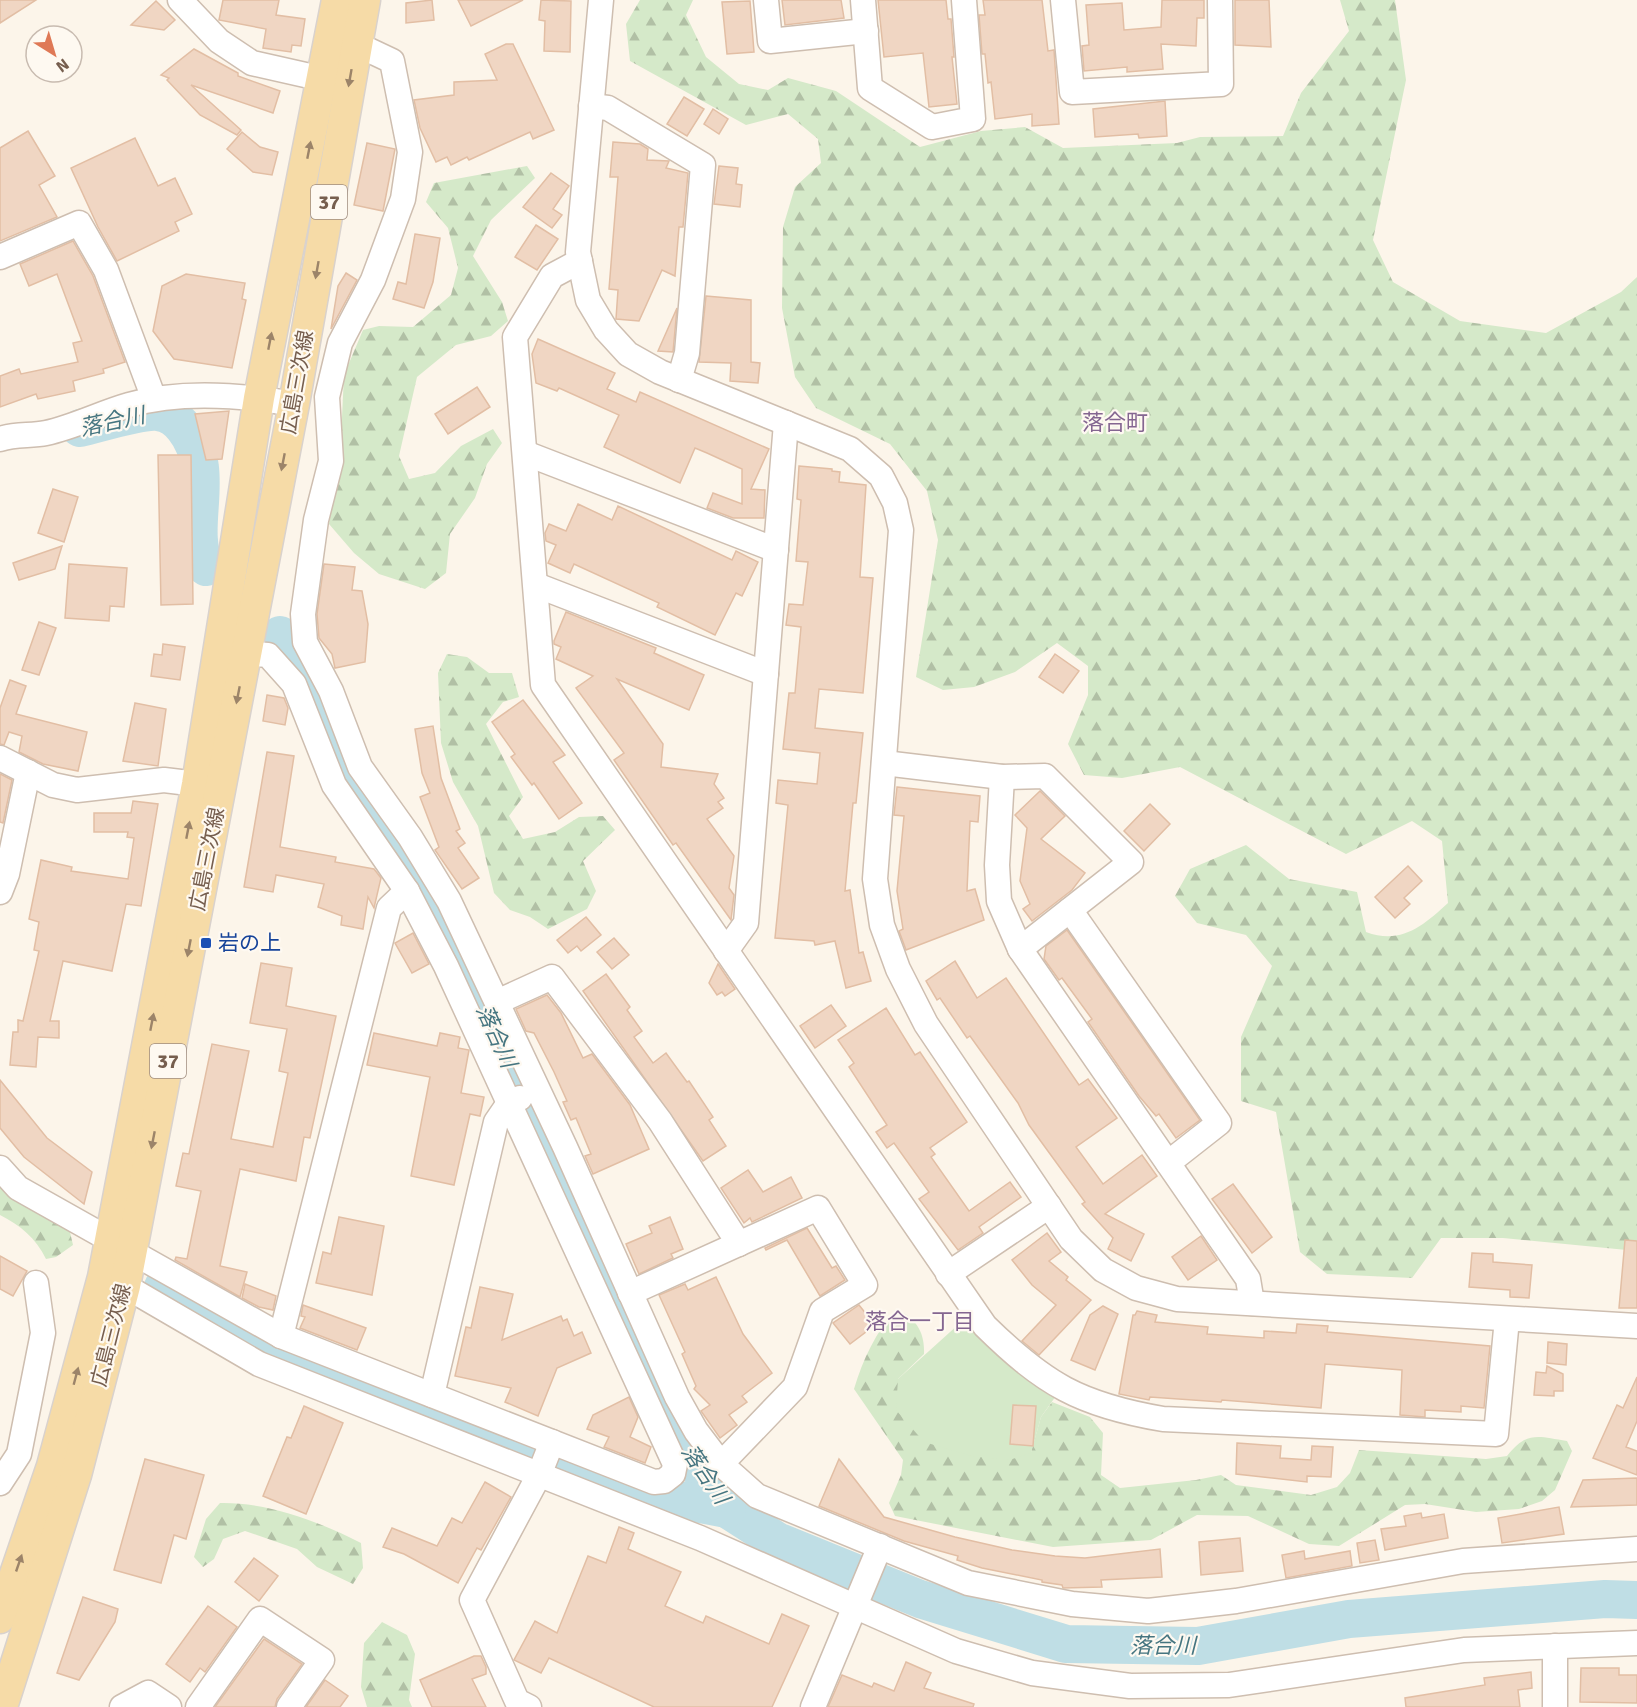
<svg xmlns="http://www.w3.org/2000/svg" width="1637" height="1707" viewBox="0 0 1637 1707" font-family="Signika,'Noto Sans JP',sans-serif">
  <defs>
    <pattern id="forest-firs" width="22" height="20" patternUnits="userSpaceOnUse" patternTransform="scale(1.5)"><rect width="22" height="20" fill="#d5e9c9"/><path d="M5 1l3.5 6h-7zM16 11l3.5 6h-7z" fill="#b1c0a5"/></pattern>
  </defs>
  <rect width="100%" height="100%" fill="#fcf5ea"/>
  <g fill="url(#forest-firs)">
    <path d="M640 0H693L686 15 706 57 739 84 768 90 788 78 836 91 920 147 981 131 1025 127 1063 148 1177 143 1200 137 1283 136 1301 93 1349 31 1340 0H1395L1406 80 1373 240 1393 282 1460 321 1546 333 1621 292 1637 277V1251L1503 1238H1441L1412 1278 1327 1274 1300 1252 1276 1112 1241 1101V1037L1272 966 1246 935 1197 923 1175 896 1190 869 1246 845 1289 879 1357 892 1366 932C1401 945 1423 926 1448 903L1442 841 1412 821 1346 854 1180 767 1122 778 1084 775 1068 744 1088 695V666L1057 643 1015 672 974 687 943 690 916 677 938 540 927 491 890 444 816 408 795 377 782 308 783 227 795 187 821 163 818 139 788 114 746 125 630 61 626 24Z"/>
    <path d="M527 166 535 178 491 220 473 256 502 302 508 321 491 336 456 345 417 377 399 456 409 479 435 473 461 446 493 429 502 443 487 464 475 498 450 534 446 573 425 589 379 574 354 553 329 524 341 438 344 375 363 330 379 326 413 327 451 295 458 268 448 228 426 202 434 183Z"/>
    <path d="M447 654 467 657 489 673H512L519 697 503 702 486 724 523 797 509 816 523 839 555 832 579 817 603 816 615 830 583 861 596 891 587 909 548 929 530 917 510 910 494 893 478 826 453 782 441 743 438 673Z"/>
    <path d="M0 1184 70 1232 73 1245 56 1257 46 1259C36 1238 20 1225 0 1215Z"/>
    <path d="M896 1309C916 1318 925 1332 924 1354L898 1379 1031 1452 1041 1417 1052 1402 1090 1417 1103 1433 1101 1475 1120 1488 1196 1480 1221 1475 1236 1485 1311 1495 1337 1487 1350 1473 1359 1450 1486 1459 1507 1456C1527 1431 1537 1436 1567 1441L1572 1451 1555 1490 1542 1501 1519 1509 1476 1512 1425 1504 1405 1505 1339 1546 1309 1544 1248 1516 1197 1515 1151 1540 1053 1547 895 1516 889 1503 901 1475 903 1460 854 1389C863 1359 876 1332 896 1309Z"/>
    <path d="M220 1503C268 1502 318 1521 361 1543L363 1568 353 1584 317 1567 297 1549 245 1531 223 1539 214 1559 203 1567 194 1557 206 1519Z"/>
    <path d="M382 1622 407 1635 415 1654 409 1700 412 1707H367L361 1687 364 1643Z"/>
  </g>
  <path fill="#d5e9c9" d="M970 1314 1058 1393 1041 1417 1031 1453 1009 1460 972 1456 924 1442 896 1410 898 1379Z"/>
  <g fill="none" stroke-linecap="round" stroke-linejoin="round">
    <g stroke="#bfdee5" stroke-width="38">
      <path d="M80 428C98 424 142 410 158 412 170 414 177 419 184 428 219 472 185 527 206 567"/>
      <path d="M280 635 307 670 341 766 391 836 433 904 469 974 648 1376 692 1458 727 1509 777 1541 920 1599 1066 1644 1198 1646 1349 1619 1605 1599 1637 1600"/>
      <path d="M163 1287 269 1346 320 1370 647 1494 727 1509"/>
    </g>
  </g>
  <g fill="#f0d6c3" stroke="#e2bea4" stroke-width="1.5">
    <path d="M0 0H36L0 23Z"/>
    <path d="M223 0H279L276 15 305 19 301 46 292 45 291 52 263 48 266 29 219 20Z"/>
    <path d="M432 0 434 20 406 23V3Z"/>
    <path d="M458 0H523L471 26Z"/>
    <path d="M541 0 571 1 570 52 544 51 545 21 539 20Z"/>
    <path d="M782 0H841L844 18 785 25Z"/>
    <path d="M878 0H946L948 19H951L954 57H952L957 104 929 107 923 53 884 57Z"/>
    <path d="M983 0H1042L1048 51 1054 50 1059 124 1032 126V114L995 119 991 82 988 83 985 54H982L979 15H985Z"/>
    <path d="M1162 0H1204V18H1197L1196 46 1161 44 1163 69 1127 72V67L1084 71 1082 46 1089 45 1086 5 1122 3 1124 30 1161 27Z"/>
    <path d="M1235 0H1269L1271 47 1235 45Z"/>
    <path d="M156 1 175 20 164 30 131 25Z"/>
    <path d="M750 1 754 52 727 54 722 2Z"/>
    <path d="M506 44H513L554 130 533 139 530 132 469 160 467 157 451 165 447 157 436 162 420 128 414 100 454 95V82L497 80 485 54Z"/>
    <path d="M194 49 238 73V76L280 91 273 113 191 85 241 130 237 135 200 115 167 80 169 78 161 75Z"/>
    <path d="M684 97 704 109 687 136 667 124Z"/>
    <path d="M1165 101 1167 136 1139 138 1138 134 1095 137 1093 109Z"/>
    <path d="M713 109 728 119 719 134 704 124Z"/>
    <path d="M28 131 55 176 39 185 57 217 0 241V148Z"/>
    <path d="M242 132 260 147 278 152 272 175 253 172 227 149Z"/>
    <path d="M135 138 158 186 175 178 192 214 175 222 179 231 117 261 98 227 71 168Z"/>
    <path d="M613 142 640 144 648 149 647 160 669 161 666 168 688 173 683 227H679L675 276 662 270 639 321 616 319 618 290 609 289 618 177H610Z"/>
    <path d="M367 143 395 149 383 211 354 205Z"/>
    <path d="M719 166 738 168 736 184 742 185 740 207 714 204Z"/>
    <path d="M551 173 569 186 553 209 562 215 552 228 523 207Z"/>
    <path d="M536 225 558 239 537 270 515 257Z"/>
    <path d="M415 234 440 238 433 282 424 308 393 299 398 282 406 284Z"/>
    <path d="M73 241 93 276 125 362 103 369 104 373 73 381 75 391 38 399 36 394 0 407V376L19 369 21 374 78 362 73 343 82 341 57 274 29 286 20 264Z"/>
    <path d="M346 273 357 280 331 329 338 286Z"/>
    <path d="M186 274 245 283 242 299 246 300 232 368 174 359 153 331 162 286Z"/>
    <path d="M706 296 751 300V362L760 363 758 383 730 381 731 363 699 362Z"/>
    <path d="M677 308 673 352 658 351Z"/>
    <path d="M538 339 615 373 607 389 636 402 640 392 769 449 751 489 765 490 764 518H733L707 508 713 493 742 504V469L707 453 695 448 680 483 604 447 619 415 559 388 557 391 536 383 532 354Z"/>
    <path d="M477 387 490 407 448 434 435 414Z"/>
    <path d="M229 411 222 459 206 460 195 414Z"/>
    <path d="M158 455H191L193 604 161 605Z"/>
    <path d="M799 466 832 469V471L840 472 839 482 866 485 860 577 873 578 863 693 819 689 815 728 863 733 856 803H853L845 891 850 890 859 953 863 952 871 981 846 988 835 941 815 945 814 941 775 938 788 805 776 803 778 780 817 784 820 753 783 749 789 693H795L801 627 786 625 789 604 803 605 808 562 796 561 801 500 797 499Z"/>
    <path d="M53 489 78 497 64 542 38 533Z"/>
    <path d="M578 504 612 520 618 506 732 560 736 551 758 562 742 596 736 593 715 635 657 607 659 603 574 564 570 573 548 563 556 545 546 541 545 533 549 524 566 531Z"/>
    <path d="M62 546 55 569 19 580 13 563Z"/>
    <path d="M69 564 127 568 124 607 110 606 109 621 65 618Z"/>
    <path d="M324 564 355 567 352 590 362 591 368 624 365 662 335 668 332 654 319 638 317 614Z"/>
    <path d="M566 612 656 648 654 653 704 675 689 710 617 679 663 744 661 767 718 774 714 784 724 798 718 802 723 808 707 819 734 856 729 888 734 895 731 920 676 843 673 845 614 760 624 753 576 688 593 676 556 659 561 647 554 644V641Z"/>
    <path d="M39 622 56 628 39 675 22 670Z"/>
    <path d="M163 644 185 647 180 680 151 676 154 654 162 655Z"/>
    <path d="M1055 654 1079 671 1063 693 1039 677Z"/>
    <path d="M10 680 26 686 16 714 87 732 78 771 43 764 19 752 22 736 9 732 4 745 0 744V708Z"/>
    <path d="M267 695 284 698 288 708 285 725 263 721Z"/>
    <path d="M523 700 565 755 553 762 582 803 559 819 534 783 532 785 511 757 515 754 492 722Z"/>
    <path d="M135 703 166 709 158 766 123 761Z"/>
    <path d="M433 726 441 778 460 829 456 831 465 843 458 848 479 878 462 889 435 850 439 847 420 797 430 793 422 773 415 729Z"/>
    <path d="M267 752 294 756 280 847 336 857 335 862 374 869 381 878 374 908 368 897 363 929 341 925 342 916 318 907 324 884 276 875 273 892 244 887Z"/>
    <path d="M0 774 12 780 3 823 0 822Z"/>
    <path d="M897 787 980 796 978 822 970 821 967 891 975 889 984 920 906 950 899 931 903 929 897 891 904 816 894 815Z"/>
    <path d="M1040 791 1065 816 1041 839 1085 873 1072 890 1032 921 1023 909 1030 904 1020 881 1027 828 1015 815Z"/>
    <path d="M133 801 158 804 141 906 126 904 112 971 63 961 50 1021H59V1038L38 1037 36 1067 10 1065 13 1032H18V1020L23 1021 39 951 34 950 39 922 29 919 41 860 72 867 71 871 128 879 134 838 127 837 128 832H94V813H131Z"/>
    <path d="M1150 804 1170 824 1144 851 1124 831Z"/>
    <path d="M1408 866 1422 881 1404 898 1410 904 1395 918 1375 897Z"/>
    <path d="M586 917 601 935 581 951 577 946 568 953 557 940Z"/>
    <path d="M1067 930 1200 1120 1176 1138 1159 1114 1156 1116 1139 1096 1088 1022 1092 1019 1062 978 1059 980 1044 959 1046 946Z"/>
    <path d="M413 933 429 964 412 973 395 943Z"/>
    <path d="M614 938 629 955 612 969 597 952Z"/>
    <path d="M955 961 977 998 1006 978 1079 1085 1088 1079 1117 1118 1076 1147 1103 1184 1142 1155 1157 1176 1105 1214 1144 1234 1131 1261 1108 1249 1113 1238 1082 1204 1085 1202 1029 1125 1018 1103 970 1036 967 1038 940 998 937 1000 926 981Z"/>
    <path d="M261 963 292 968 286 1006 336 1016 310 1138 304 1137 296 1181 240 1169 220 1266 247 1272 240 1297 175 1260 176 1257 187 1259 201 1191 176 1186 183 1153 189 1154 212 1044 249 1051 231 1139 273 1147 288 1073 279 1071 287 1029 250 1023Z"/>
    <path d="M718 964 735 989 725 996 722 992 717 995 709 983Z"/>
    <path d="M606 974 630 1007 627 1010 642 1031 634 1037 653 1063 666 1053 687 1082 689 1081 713 1117 709 1120 726 1146 703 1161 583 991Z"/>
    <path d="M547 995 561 1013 583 1058 592 1054 630 1105 649 1149 593 1174 585 1156 591 1154 576 1118 571 1120 563 1102 567 1101 554 1072 534 1033 526 1031 516 1009Z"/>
    <path d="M831 1005 846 1026 815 1048 800 1026Z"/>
    <path d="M886 1008 915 1055 920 1052 967 1122 930 1148 935 1154 931 1157 969 1211 1010 1182 1021 1197 979 1227 983 1233 958 1250 919 1199 929 1192 894 1143 887 1148 876 1132 887 1125 849 1067 854 1063 838 1040Z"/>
    <path d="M374 1033 437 1046 440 1033 460 1037 458 1048 469 1050 461 1093 484 1097 480 1116 470 1114 454 1185 411 1176 430 1077 367 1065Z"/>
    <path d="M0 1080 47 1138 92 1172 84 1204 24 1157 0 1128Z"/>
    <path d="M748 1170 763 1192 791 1177 802 1198 752 1222 750 1218 744 1223 721 1188Z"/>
    <path d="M1233 1184 1272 1237 1252 1253 1212 1199Z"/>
    <path d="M339 1217 384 1226 372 1295 316 1283 323 1252 331 1254Z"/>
    <path d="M670 1217 683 1249 671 1254 673 1258 639 1274 626 1244 652 1233 649 1226Z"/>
    <path d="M807 1228 832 1268 836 1266 845 1280 820 1296 787 1240 766 1250 765 1248Z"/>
    <path d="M1047 1233 1061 1252 1049 1261 1068 1277 1066 1280 1091 1300 1039 1355 1022 1341 1056 1305 1032 1285 1012 1260Z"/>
    <path d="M1201 1236 1217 1260 1188 1280 1172 1257Z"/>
    <path d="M1625 1240 1637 1241V1308H1619Z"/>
    <path d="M1472 1253 1493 1254V1262L1532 1265 1529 1298 1510 1297V1290L1469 1287Z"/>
    <path d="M0 1256 27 1271 13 1296 0 1289Z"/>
    <path d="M716 1277 743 1334 772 1373 742 1396 747 1402 729 1415 737 1425 720 1438 701 1411 710 1405 694 1389 696 1386 682 1354 685 1352 659 1295 685 1284 688 1290Z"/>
    <path d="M245 1284 276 1296 273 1310 259 1307 242 1298Z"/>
    <path d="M480 1287 513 1294 502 1340 561 1316 563 1321 567 1319 574 1336 582 1332 591 1353 557 1368 538 1416 505 1402 511 1388 455 1376 466 1327 471 1328Z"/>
    <path d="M303 1305 366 1328 357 1350 300 1328 305 1317 301 1316Z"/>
    <path d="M859 1305 875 1325 850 1344 833 1323Z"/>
    <path d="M1103 1306 1118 1314 1095 1370 1071 1360 1090 1315Z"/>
    <path d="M1137 1311 1157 1315 1155 1322 1208 1327 1207 1334 1264 1338V1331L1296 1333 1297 1324 1328 1326 1327 1332 1490 1346 1484 1408 1461 1406V1412L1425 1410V1417L1400 1415 1402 1370 1325 1364 1321 1408 1222 1400 1221 1402 1150 1397 1149 1400 1119 1394 1133 1315H1135Z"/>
    <path d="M1548 1342 1567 1344 1566 1365 1547 1363Z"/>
    <path d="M1547 1366 1563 1374V1391H1554V1396L1534 1395 1536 1372 1546 1373Z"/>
    <path d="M1637 1377V1421L1626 1447 1637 1451V1475L1593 1458 1617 1405 1623 1408Z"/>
    <path d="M629 1397 638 1417 630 1437 651 1447 645 1463 604 1447 609 1437 587 1429 593 1415Z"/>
    <path d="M1013 1405 1036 1406 1033 1446 1010 1444Z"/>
    <path d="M304 1406 343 1423 306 1514 263 1496 287 1437 291 1438Z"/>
    <path d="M1237 1443 1281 1446 1280 1458 1311 1460 1312 1446 1333 1447 1331 1477 1307 1476V1482L1236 1474Z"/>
    <path d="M145 1459 204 1475 186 1539 174 1535 161 1583 114 1570Z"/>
    <path d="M839 1459 884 1517 955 1537 1012 1550 1055 1556 1085 1558 1160 1549 1162 1577 1101 1580 1102 1587 1063 1588 1062 1585 1042 1582V1580L982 1568 957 1560 958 1556 904 1541 819 1506Z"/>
    <path d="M1637 1478V1505L1571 1507 1583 1480Z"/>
    <path d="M485 1482 511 1497 481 1550 477 1548 458 1583 404 1554 383 1547 392 1528 437 1546 452 1518 462 1523Z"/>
    <path d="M1559 1507 1564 1534 1502 1543 1498 1518Z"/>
    <path d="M1421 1513 1422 1518 1444 1514 1448 1538 1385 1550 1381 1529 1406 1526 1404 1516Z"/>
    <path d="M619 1527 634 1533 628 1549 681 1572 665 1606 703 1623 706 1616 769 1644 782 1614 809 1626 772 1707H654L549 1658 541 1673 514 1660 535 1621 557 1633 588 1556 606 1563Z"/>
    <path d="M1240 1538 1243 1571 1201 1575 1199 1542Z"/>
    <path d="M1375 1540 1379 1560 1360 1563 1357 1543Z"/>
    <path d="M1304 1551 1305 1559 1350 1551 1352 1566 1286 1578 1282 1555Z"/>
    <path d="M254 1558 278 1576 259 1601 235 1582Z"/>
    <path d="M83 1597 118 1609 115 1622 79 1680 57 1673Z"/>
    <path d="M208 1606 237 1627 205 1672 200 1668 190 1682 166 1664Z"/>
    <path d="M264 1639 302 1664 277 1699 275 1707H215Z"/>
    <path d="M474 1656H481L486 1667V1674L472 1679 486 1707H432L420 1680Z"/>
    <path d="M906 1662 931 1673 924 1688 974 1704 973 1707H828L842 1675 872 1687 874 1683 894 1691Z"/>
    <path d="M1581 1668H1619V1675H1637V1703L1580 1702Z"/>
    <path d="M1531 1672 1532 1688 1518 1690 1520 1707H1406L1405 1698 1485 1685 1484 1678Z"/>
    <path d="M325 1680 348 1696 340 1707H306Z"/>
  </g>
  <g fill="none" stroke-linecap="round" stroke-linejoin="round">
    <g stroke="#cebeb0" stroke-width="27">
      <g id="minor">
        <path d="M180 0 219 41 252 63 323 79"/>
        <path d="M601 0 578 252 588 300 606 330 628 354 660 372 850 449 881 476 895 503 901 530 875 879 882 925 898 969 926 1024 1071 1239 1103 1270 1136 1288 1177 1299 1637 1326"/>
        <path d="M766 0 770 41 866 31"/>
        <path d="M863 0 870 88 932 127 973 119 964 0"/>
        <path d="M1063 0 1072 92 1221 84 1220 0"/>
        <path d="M356 44 392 61 410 152 403 199 373 280 340 343 327 397 331 461 316 520 303 614 305 642 331 691 360 767 410 837 449 901 565 1147 677 1397 696 1431 721 1464 757 1496 968 1583 1072 1604 1148 1611 1236 1601 1463 1561 1637 1549"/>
        <path d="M591 106 608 108 703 165 687 353 679 380"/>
        <path d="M0 257 79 223 106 270 154 399"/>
        <path d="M580 261 552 276 515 337 543 685 985 1326C1044 1384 1080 1405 1163 1419L1496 1434 1507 1319"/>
        <path d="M0 439C14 434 31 436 46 433 74 427 101 413 129 405 181 390 242 395 294 404"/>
        <path d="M525 453 776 550"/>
        <path d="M536 585 766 674"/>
        <path d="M0 758 53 785 77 790 164 780 197 784"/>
        <path d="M884 763 1002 777 1045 776 1131 862 1020 949"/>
        <path d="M1002 777 997 865 999 901 1020 949 1248 1279 1252 1303"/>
        <path d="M0 892 7 874 28 772"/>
        <path d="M1070 910 1219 1123 1168 1163"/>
        <path d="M726 951 746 923 786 423"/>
        <path d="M497 1002 552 977 660 1121 739 1244"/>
        <path d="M0 1168 18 1188 281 1336 654 1482 664 1481 673 1474 675 1464 446 966 407 891 334 785 294 684 268 655 229 652"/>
        <path d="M948 1274 1049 1206"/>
        <path d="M108 1279 125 1286 259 1364 700 1538 956 1651 1032 1673 1130 1686 1229 1685 1464 1650 1637 1643"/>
        <path d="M630 1293 818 1208 865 1285 822 1311 795 1387 721 1464"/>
        <path d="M281 1336 389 908 407 891"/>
        <path d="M432 1395 496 1122 509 1103 520 1098"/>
        <path d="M0 1483 19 1454 43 1333 36 1283"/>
        <path d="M122 1707 148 1693 169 1707"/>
        <path d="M198 1707 260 1619 322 1660 289 1707"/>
        <path d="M529 1707 517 1701 472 1600 539 1475 552 1442"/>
        <path d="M813 1707 880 1546"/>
        <path d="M1555 1707V1646"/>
      </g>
    </g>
    <g stroke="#d9d2cd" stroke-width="33">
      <g id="major">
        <path d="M0 1618 52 1466 103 1277 197 784 259 398 337 0"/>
        <path d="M2 1707 76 1475 125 1286 294 404 365 0"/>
      </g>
    </g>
    <use href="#minor" stroke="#fff" stroke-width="24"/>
    <use href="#major" stroke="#f6dba7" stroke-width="30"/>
  </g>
  <defs><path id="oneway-solid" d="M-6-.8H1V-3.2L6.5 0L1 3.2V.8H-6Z" transform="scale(1.5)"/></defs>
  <g fill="#9c8469">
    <use href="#oneway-solid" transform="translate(350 78) rotate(100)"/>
    <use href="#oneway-solid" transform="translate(309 150) rotate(-79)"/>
    <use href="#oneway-solid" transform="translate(317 270) rotate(100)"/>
    <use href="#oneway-solid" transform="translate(270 341) rotate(-79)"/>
    <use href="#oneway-solid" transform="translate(283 462) rotate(101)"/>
    <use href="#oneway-solid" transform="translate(238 695) rotate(101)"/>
    <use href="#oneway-solid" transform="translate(188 830) rotate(-79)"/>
    <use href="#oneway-solid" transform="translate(189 948) rotate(101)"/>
    <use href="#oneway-solid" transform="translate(152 1022) rotate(-79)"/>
    <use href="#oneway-solid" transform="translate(153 1140) rotate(101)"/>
    <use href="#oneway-solid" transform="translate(76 1376) rotate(-75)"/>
    <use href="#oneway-solid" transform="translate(19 1563) rotate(-71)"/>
  </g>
  <rect fill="#1a4fb4" stroke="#fef9f1" stroke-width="2" x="200" y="937" width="12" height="12" rx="3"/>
  <g text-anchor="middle" stroke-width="4.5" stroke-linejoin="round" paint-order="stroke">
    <g fill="#fef9f1" stroke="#9f8c7f" stroke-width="1.5">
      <rect x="311" y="185" width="36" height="34" rx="4.5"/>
      <rect x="150" y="1044" width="36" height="34" rx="4.5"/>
    </g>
    <g font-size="20" font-weight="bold" fill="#765e4e">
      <text x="329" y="209">37</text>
      <text x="168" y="1068">37</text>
    </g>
    <g font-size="21" fill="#765e4e" stroke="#fef9f1">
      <text transform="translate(297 382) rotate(-80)" y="7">広島三次線</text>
      <text transform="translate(207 859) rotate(-79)" y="7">広島三次線</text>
      <text transform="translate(111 1335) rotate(-76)" y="7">広島三次線</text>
    </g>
    <g font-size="21" fill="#164399" stroke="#fef9f1" text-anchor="start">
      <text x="218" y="950">岩の上</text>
    </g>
    <g font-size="22" font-style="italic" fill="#457580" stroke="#fef9f1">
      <text transform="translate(112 421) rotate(-12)" y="8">落合川</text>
      <text transform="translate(497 1036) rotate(66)" y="8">落合川</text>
      <text transform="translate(706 1474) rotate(56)" y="8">落合川</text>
      <text x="1163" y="1653">落合川</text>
    </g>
    <g font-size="22" fill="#846691" stroke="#fef9f1">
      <text x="1115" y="430">落合町</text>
      <text x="920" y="1329">落合一丁目</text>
    </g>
  </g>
  <g transform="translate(54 54) rotate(143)"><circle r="28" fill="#fef9f1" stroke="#c8bbb0" stroke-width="1.5"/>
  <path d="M0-4.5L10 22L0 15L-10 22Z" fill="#df7956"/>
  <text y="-9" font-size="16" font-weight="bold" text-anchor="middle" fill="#765e4e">N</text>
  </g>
</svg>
